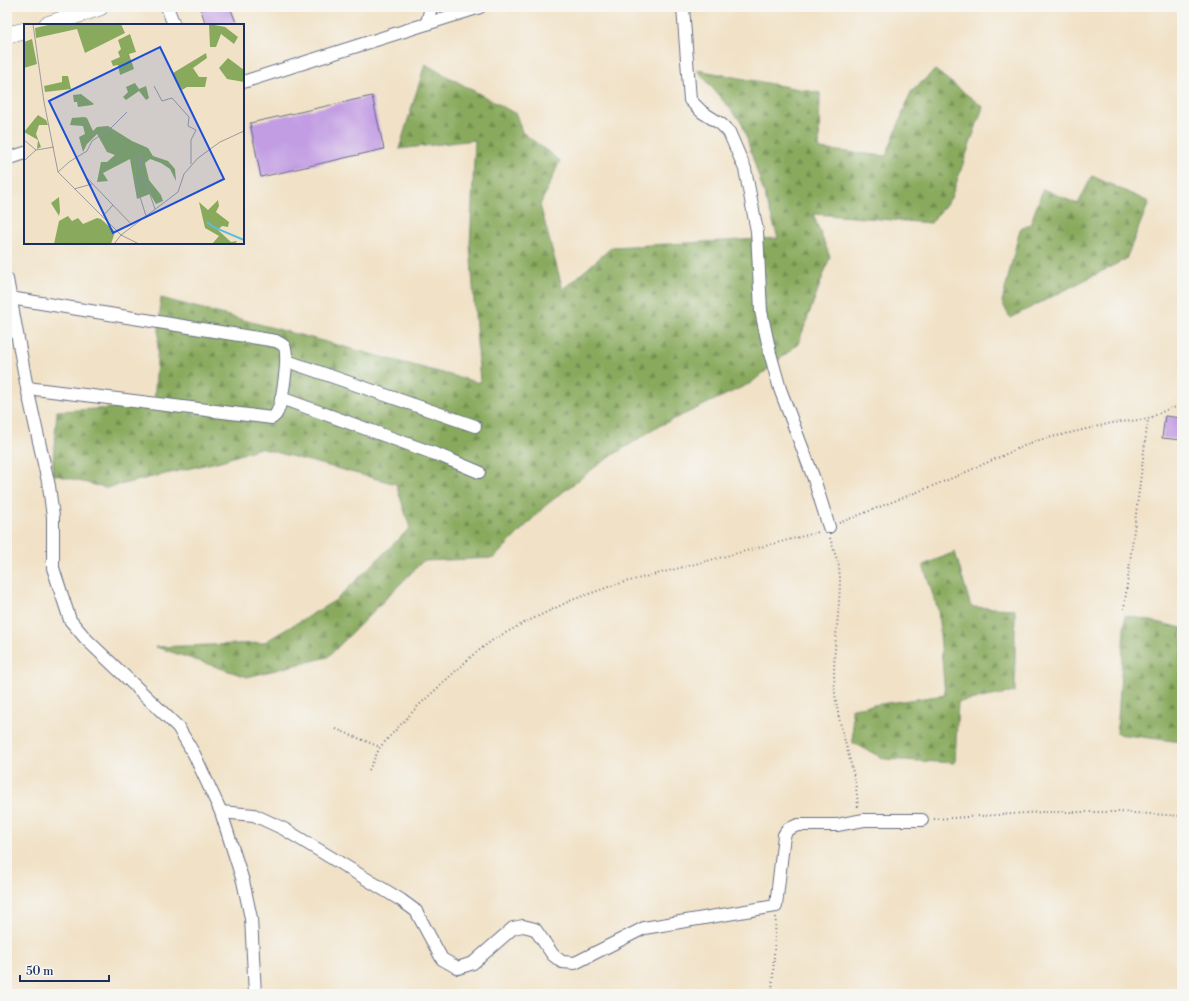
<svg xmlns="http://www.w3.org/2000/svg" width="1189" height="1001" viewBox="0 0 1189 1001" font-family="'Libre Bodoni',serif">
  <defs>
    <pattern id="forest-firs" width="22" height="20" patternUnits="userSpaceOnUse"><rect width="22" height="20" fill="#89aa5d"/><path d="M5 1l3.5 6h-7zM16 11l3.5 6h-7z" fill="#6f8b50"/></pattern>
  </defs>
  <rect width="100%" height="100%" fill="#f6f6f2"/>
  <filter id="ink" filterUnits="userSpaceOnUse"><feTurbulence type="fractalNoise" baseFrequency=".025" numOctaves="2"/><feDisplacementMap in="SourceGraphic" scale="8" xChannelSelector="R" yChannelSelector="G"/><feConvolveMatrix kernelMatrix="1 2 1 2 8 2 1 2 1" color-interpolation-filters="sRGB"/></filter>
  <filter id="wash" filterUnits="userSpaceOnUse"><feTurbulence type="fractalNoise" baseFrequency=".012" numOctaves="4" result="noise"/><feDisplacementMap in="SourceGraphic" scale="16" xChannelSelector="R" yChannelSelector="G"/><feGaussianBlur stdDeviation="0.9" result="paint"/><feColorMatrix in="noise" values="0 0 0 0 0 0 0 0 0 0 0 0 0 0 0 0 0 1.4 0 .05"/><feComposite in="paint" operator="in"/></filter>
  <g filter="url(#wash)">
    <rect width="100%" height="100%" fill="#f1e2c7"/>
    <g fill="url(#forest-firs)" stroke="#526c5e">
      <path d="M425 64 516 114 522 132 560 161 540 205 563 290 612 247 778 238 742 123 697 70 820 93 819 149 886 156 911 92 935 70 983 107 951 198 931 223 813 214 830 257 798 344 751 383 657 427 599 464 545 506 494 558 423 561 328 657 247 677 156 647 263 643 336 600 410 528 396 484 260 448 221 461 106 488 52 474 57 411 154 406 161 298 480 383 470 245 475 140 399 149Z"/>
      <path d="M1092 176 1149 202 1126 259 1010 318 1002 302 1020 229 1030 225 1043 189 1078 204Z"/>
      <path d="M955 552 971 607 1015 609V692L958 702 955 763 885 759 853 743 852 708 945 695 938 610 923 565Z"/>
      <path d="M1125 615 1182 628V742L1117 734Z"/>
    </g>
    <g id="blocks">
      <g fill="#c29de3">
        <path d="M200 7H230L237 25H206Z"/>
        <path d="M372 96 384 149 261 177 250 123Z"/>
        <path d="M1165 416 1182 418V440L1162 438Z"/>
      </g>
    </g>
  </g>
  <g filter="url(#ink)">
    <use href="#blocks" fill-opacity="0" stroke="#666e83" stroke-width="1"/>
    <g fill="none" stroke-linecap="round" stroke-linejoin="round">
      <g stroke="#666e83" stroke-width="14">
        <g id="minor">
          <path d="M167 7 174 25"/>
          <path d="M683 7 690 100 702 112 721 124 729 132 745 169 757 231 761 311 770 353 780 389 814 479 829 527"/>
          <path d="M427 23 431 7"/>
          <path d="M243 82 480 7"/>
          <path d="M7 159 25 153"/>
          <path d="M7 279 27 388 49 486 53 517V568L70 620 86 639 178 727 194 754 221 812 243 881 251 918 255 994"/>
          <path d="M10 298 276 341C278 342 282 344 284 346 290 354 282 405 276 414 275 416 273 417 272 418L27 388"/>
          <path d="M287 361 475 426"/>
          <path d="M281 398 441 456 479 472"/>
          <path d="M221 812 254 815 284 829 401 900 416 911 442 959 458 968 473 963 513 928 523 926 535 929 553 955 562 962 575 963 644 928 776 906 784 835 788 829 798 825H837L864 820H922"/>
        </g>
      </g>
      <g stroke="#666e83" stroke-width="18">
        <g id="secondary">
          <path d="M47 25 100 7"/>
          <path d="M7 35 25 31"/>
        </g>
      </g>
      <g stroke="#666e83" stroke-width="2" stroke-dasharray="1 3" stroke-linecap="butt">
        <path d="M839 523 955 477 1035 441 1112 423 1148 419 1168 409 1182 406"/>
        <path d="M830 538 839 566 840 578C840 619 830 660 836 701 841 737 857 772 858 809"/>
        <path d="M1124 609 1148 419"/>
        <path d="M336 729 380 747"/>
        <path d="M369 770 380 747 417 707 473 655 494 639 522 624 572 600 614 585 819 532"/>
        <path d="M934 819 1043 812H1117L1182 816"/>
        <path d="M772 994 776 917"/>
      </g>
      <use href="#minor" stroke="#fff" stroke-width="12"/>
      <use href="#secondary" stroke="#fff" stroke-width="17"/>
    </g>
  </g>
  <g transform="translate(24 24)">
    <rect width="220" height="220" fill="#f1e2c7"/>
    <path d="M28 0H97L101 9 61 29 53 5 12 14 11 4ZM185 0 201 3 214 13 210 20 197 10 192 23H186ZM106 10 112 28 105 30 110 45 96 51 94 41 89 42 87 37 96 33 94 28 97 25 94 16ZM8 15 13 40 0 44V18ZM182 29 183 34 169 44 175 53H183L181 63H163L158 66 149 49ZM204 34 220 46V58L203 55 195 44ZM38 52H44L47 65 21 68 20 62 38 58ZM111 59 115 65 122 62 125 74 122 76 115 67 102 76 99 73 104 68 102 63ZM57 70 70 80 68 81 54 83 53 78H50L49 71ZM14 91 22 96 24 101H15L12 110 17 123 13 125 14 116 0 108ZM60 93 63 94 69 107 73 103 84 102 108 117 124 124 129 132 144 137 151 145 152 157 146 145 137 139 126 135 121 139 125 156 137 171 139 177 132 180 126 170 113 175 106 135 79 149 84 157 73 158 77 138H83L91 131 83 128 73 110 63 120 59 128 55 113 61 110 59 102 46 101 48 94ZM35 173 36 187 35 192 27 179ZM194 176 195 182 192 188 205 198 204 203 198 202 194 206 207 218 213 217 211 220H188L195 212 181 204 175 178 184 186ZM44 192 48 197 54 194 59 200 73 194 77 195 91 208 87 220H30L35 197Z" fill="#89aa5d"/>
    <path fill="none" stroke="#5dbedb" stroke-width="2" d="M183 198 189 203 220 216"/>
    <path fill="none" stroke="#9b9a9d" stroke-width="1" d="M9 0 20 78 34 148 97 211 90 220M130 62 138 77 148 74 165 93 164 102 172 106 167 116V140M0 116 12 126M116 130 118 156M111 133 112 160 122 192M1 136 12 126 30 123M34 148 45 138 63 127 68 117 87 104 103 88M61 152 108 201M114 157 121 156 131 185M50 165 68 160M79 192 89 181M115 220 97 211 154 168 160 150 174 134 196 118 220 107"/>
    <path fill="#1d4ed8" fill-opacity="0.15" stroke="#1d4ed8" stroke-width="2" d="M136 23 200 155 89 209 25 77Z"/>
    <rect width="220" height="220" fill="none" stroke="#1b2f5e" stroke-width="2"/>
  </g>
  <rect width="1189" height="1001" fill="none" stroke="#f6f6f2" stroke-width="24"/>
  <path d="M20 975v6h89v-6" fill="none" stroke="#1b2f5e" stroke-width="2"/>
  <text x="26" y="975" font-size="12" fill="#1b2f5e" stroke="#f6f6f2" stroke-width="3" paint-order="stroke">50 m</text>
</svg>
